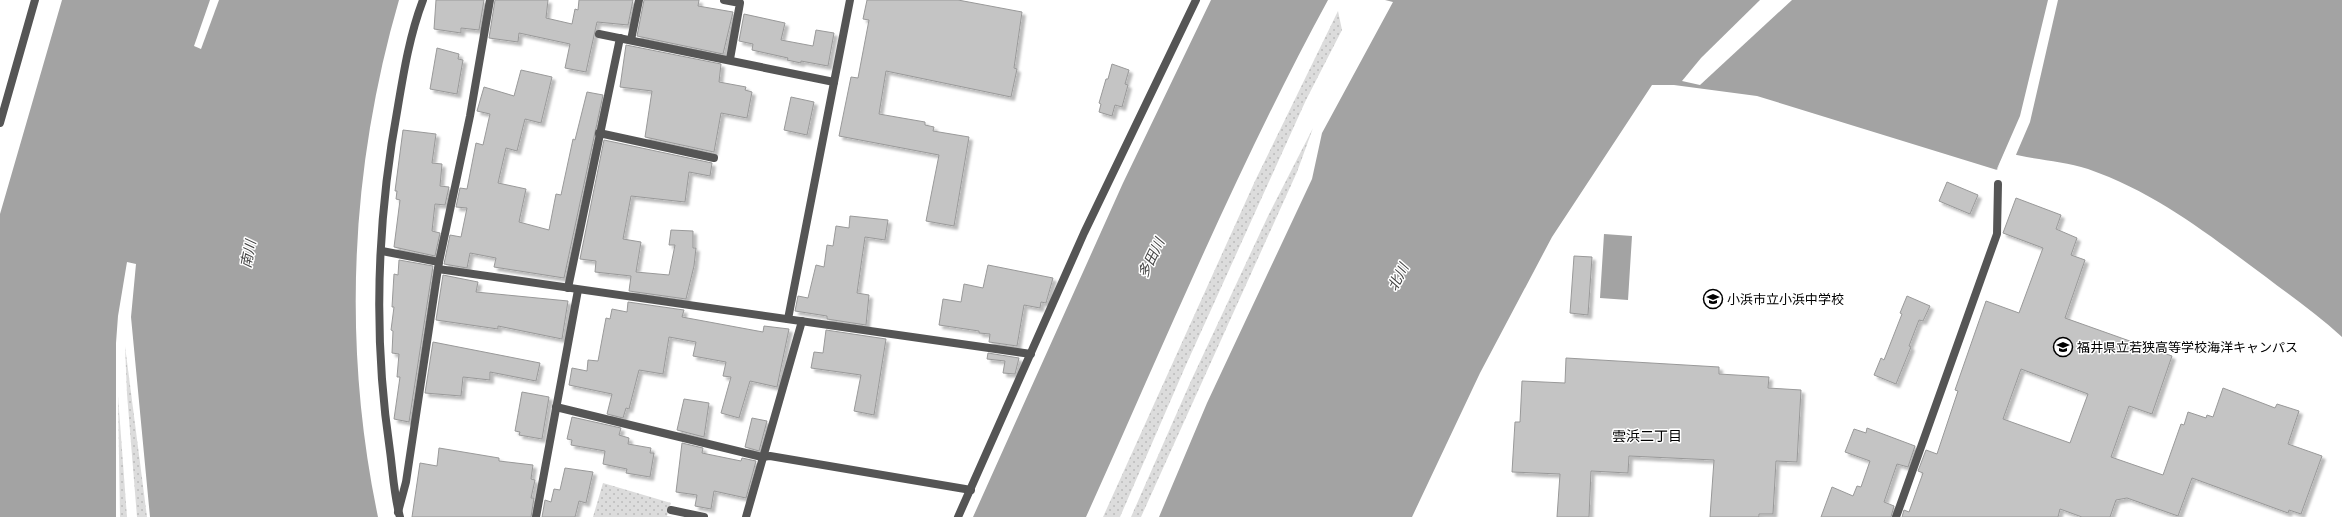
<svg xmlns="http://www.w3.org/2000/svg" width="2342" height="517" viewBox="0 0 2342 517" font-family="'Space Grotesk','Noto Sans JP',sans-serif">
  <defs>
    <pattern id="grass-dots" width="8" height="8" patternUnits="userSpaceOnUse"><rect width="8" height="8" fill="#dcdcdc"/><path d="M2 2h.1M6 6h.1" fill="none" stroke="#bbb" stroke-width="1.8" stroke-linecap="round"/></pattern>
    <filter id="shadow"><feDropShadow dx="3.5" dy="3.5" stdDeviation="1" flood-color="#0004"/></filter>
  </defs>
  <rect width="100%" height="100%" fill="#fff"/>
  <g fill="url(#grass-dots)">
    <path d="M1338 11 1342 30 1306 100 1186 365 1120 517H1103L1255 181Z"/>
    <path d="M1313 128 1297 172 1141 517H1131L1190 383 1268 216Z"/>
    <path d="M125 346 147 517H137L127 394Z"/>
    <path d="M118 396 127 517H120Z"/>
    <path d="M603 483 671 503 667 516 673 517H593Z"/>
  </g>
  <g fill="#a3a3a3">
    <path d="M62 0H399C350 169 342 345 378 517H150L131 317 136 264 127 262 118 316 116 343V517H0V214Z"/>
    <path d="M1211 0H1328C1237 167 1164 344 1086 517H973L1123 183Z"/>
    <path d="M1385 0H2342V337C2318 315 2292 297 2266 277 2209 235 2157 193 2088 169 2061 160 2032 160 2005 152L1997 170 1757 96 1674 85H1652L1552 237 1480 373 1412 517H1159L1207 403 1312 179 1322 133 1393 2Z"/>
    <path d="M1604 234 1632 236 1628 300 1600 298Z"/>
  </g>
  <g fill="#fff">
    <path d="M210 0H219L201 49 194 46Z"/>
    <path d="M1760 0H1792L1700 85 1682 81 1701 58Z"/>
    <path d="M2048 0H2058L2030 122 2015 157 2006 155 1996 171 2020 116Z"/>
  </g>
  <g fill="#c4c4c4" stroke="#999" fill-rule="evenodd" filter="url(#shadow)">
    <path d="M436 0H484L479 30 461 28V33L434 29Z"/>
    <path d="M495 0H548L546 18 572 24 575 9 578 10 579 0H633L628 25 597 22 586 72 565 68 570 44 519 33 518 42 489 38Z"/>
    <path d="M644 0H699L698 6 733 12 723 54 637 36Z"/>
    <path d="M867 0H958L1022 12 1014 68 1017 69 1011 97 886 71 879 114 925 122V125L934 127 933 131 969 137 954 226 926 221 939 155 839 136 851 77 858 78 869 20 863 19Z"/>
    <path d="M744 14 785 23 781 40 813 46 816 30 834 33 828 66 801 61V63L787 60 788 58 752 50 753 44 739 41Z"/>
    <path d="M626 45 721 64 719 82 746 87 745 90 752 92 747 118 721 113 714 152 645 137 652 91 620 87Z"/>
    <path d="M437 48 459 54 458 59 463 60 457 94 430 89Z"/>
    <path d="M1112 64 1129 70 1125 84 1128 85 1122 107 1115 105 1112 116 1099 112 1101 104 1099 103 1106 79H1108Z"/>
    <path d="M521 70 552 77 541 123 525 119 517 151 506 148 498 183 526 189 519 222 549 230 556 194 561 195 573 139 575 140 587 92 603 95 564 278 494 267 496 258 470 253 467 268 444 264 450 235 461 237 467 208 456 207 460 188 467 189 476 143 483 145 490 114 477 111 484 87 514 96Z"/>
    <path d="M791 97 814 102 807 135 784 130Z"/>
    <path d="M403 130 436 134 432 163 442 164 440 186 449 187 445 205 435 204 432 231 440 233 435 256 394 247 400 200 396 199 397 191H395Z"/>
    <path d="M604 140 712 163 710 176 689 172 685 202 631 196 623 239 641 242 636 272 669 275 675 245H669L671 230 693 231V248H696L694 266 686 299 629 291 631 276 595 272 596 261 580 259Z"/>
    <path d="M1947 182 1978 195 1970 214 1939 201Z"/>
    <path d="M2016 198 2061 215 2056 229 2077 238 2071 255 2085 260 2065 318 2172 356 2152 414 2129 406 2111 457 2163 475 2181 424 2184 425 2188 412 2206 418 2207 415 2213 417 2223 388 2275 408 2277 404 2299 411 2288 444 2322 456 2301 514 2289 510 2288 513 2192 478 2178 516 2127 498 2116 500 2110 517H2082L2060 509 2058 517H1902L1904 510 1909 512 1923 473 1918 471 1926 450 1937 454 1958 391 1955 390 1986 301 2019 313 2043 248 2003 233ZM2021 369 2088 394 2070 443 2003 419Z"/>
    <path d="M850 216 888 220 885 240 865 237 857 293 869 295 866 325 827 319V316L795 311 798 296 808 298 816 265 824 267 827 245 833 246 836 226 849 228Z"/>
    <path d="M1574 256 1592 257 1588 315 1570 313Z"/>
    <path d="M399 260 433 266 409 422 394 419 400 377H397L399 354 392 353 393 331 391 330 394 307H392L394 274 398 275Z"/>
    <path d="M988 265 1053 278 1046 303 1041 302 1040 308 1024 305 1017 346 989 342 990 334 979 333V331L939 325 943 299 961 302 964 284 983 288Z"/>
    <path d="M443 275 478 282 476 292 568 301 562 339 498 326V329L436 320Z"/>
    <path d="M1907 296 1930 306 1923 321 1919 320 1909 346 1911 347 1896 384 1874 375 1881 358 1884 360 1902 314 1900 313Z"/>
    <path d="M628 302 684 310 682 317 763 332 764 326 789 329 777 387 750 381 739 418 721 413 731 377 723 376 726 362 693 356 696 342 669 337 663 374 639 370 629 409 626 408 623 418 607 414 612 394 569 385 572 368 587 371 588 360 598 361 606 318 610 319 612 309 627 312Z"/>
    <path d="M826 330 886 339 874 415 854 411 861 375 811 368 814 352 823 353Z"/>
    <path d="M433 342 540 363 536 381 490 372V380L463 377 461 396 425 393Z"/>
    <path d="M988 353 1019 358 1015 374 1003 373 1005 361 987 359Z"/>
    <path d="M1566 358 1719 367V374L1769 377 1768 388 1801 390 1797 462 1776 461 1773 514H1759V517H1710L1714 460 1629 456 1628 473 1591 471 1589 517H1557L1560 474 1512 472 1515 422H1520L1522 381 1565 383Z"/>
    <path d="M522 392 549 397 542 439 519 435 520 432 515 431Z"/>
    <path d="M684 399 709 403 704 437 677 430Z"/>
    <path d="M572 417 621 428 619 435 629 438 628 444 651 448 650 453H654L650 477 626 473 627 469 603 464 605 451 571 445 572 440 567 439Z"/>
    <path d="M752 418 767 421 759 451 745 447Z"/>
    <path d="M1867 428 1915 446 1908 467 1897 464 1884 502 1894 506 1891 517H1821L1832 487 1853 496 1857 486 1861 487 1870 461 1845 452 1854 429 1866 433Z"/>
    <path d="M682 443 703 448 702 453 741 461 742 458 756 461 746 498 714 491 711 509 695 506 697 495 676 492Z"/>
    <path d="M439 448 499 458V461L533 465 531 479 535 480 531 498H534L531 517H412L420 463 437 466Z"/>
    <path d="M565 468 593 472 586 503 579 501 575 517H542L545 500 551 502 554 489 560 490Z"/>
  </g>
  <g fill="none" stroke-linecap="round" stroke-linejoin="round">
    <g stroke="#555" stroke-width="8">
      <path d="M724 0 740 3 730 59"/>
      <path d="M599 34 834 82"/>
      <path d="M599 133 714 158"/>
      <path d="M568 288 620 38"/>
      <path d="M556 407 762 457 770 456 971 490"/>
      <path d="M671 510 704 517"/>
      <path d="M398 512 406 482 439 262 470 116 490 0"/>
      <path d="M746 517 802 321"/>
      <path d="M1896 517 1997 234 1998 184"/>
    </g>
    <g stroke="#555" stroke-width="8">
      <path d="M631 40 639 0"/>
      <path d="M382 251 439 262"/>
      <path d="M438 269 1031 354"/>
      <path d="M788 319 850 0"/>
      <path d="M400 517C394 496 393 473 390 451 373 337 377 219 398 106 404 70 410 34 423 0"/>
      <path d="M536 517 578 290"/>
      <path d="M958 517 1084 233 1196 0"/>
    </g>
    <path stroke="#555" stroke-width="8" d="M0 123 35 0"/>
  </g>
  <defs>
    <g id="school-ring" transform="scale(1)"><circle r="9.5" fill="#fff" stroke="#000" stroke-width="1.5"/><path d="M0-5L7-2L0 1L-7-2ZM-4 1L0 2.5L4 1V4Q0 6-4 4Z" fill="#000"/></g>
  </defs>
  <g fill-rule="evenodd">
    <use href="#school-ring" x="1713" y="299"/>
    <use href="#school-ring" x="2063" y="347"/>
  </g>
  <g text-anchor="middle" stroke-width="3" stroke-linejoin="round" paint-order="stroke">
    <g font-size="13" fill="#000" stroke="#fff" text-anchor="start">
      <text x="1727" y="304">小浜市立小浜中学校</text>
      <text x="2077" y="352">福井県立若狭高等学校海洋キャンパス</text>
    </g>
    <g font-size="14" font-style="italic" fill="#444" stroke="#fff">
      <text transform="translate(248 254) rotate(-79)" y="5">南川</text>
      <text transform="translate(1151 258) rotate(-64)" y="5">多田川</text>
      <text transform="translate(1398 277) rotate(-63)" y="5">北川</text>
    </g>
    <g font-size="14" fill="#000" stroke="#fff">
      <text x="1647" y="441">雲浜二丁目</text>
    </g>
  </g>
</svg>
